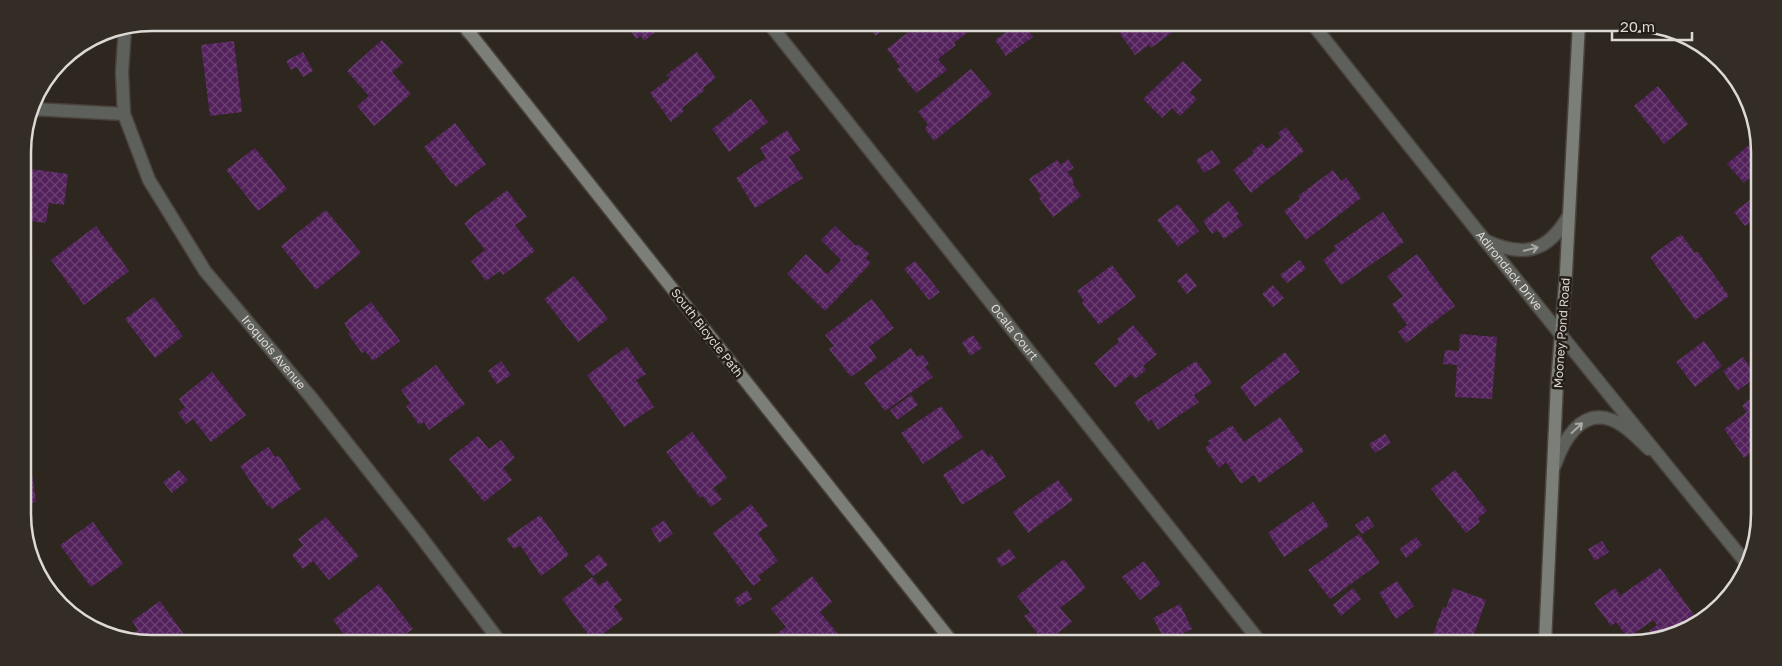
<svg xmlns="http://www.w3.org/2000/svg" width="1782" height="666" viewBox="0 0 1782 666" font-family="'Golos Text',sans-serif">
  <defs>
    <pattern id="building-cross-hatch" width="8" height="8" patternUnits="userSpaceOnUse" patternTransform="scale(1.25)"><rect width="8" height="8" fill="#53215c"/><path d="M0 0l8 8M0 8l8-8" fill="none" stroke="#6b4172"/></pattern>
  </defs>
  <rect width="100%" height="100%" fill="#2e2720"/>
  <g fill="url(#building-cross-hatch)">
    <path d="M328 22H348L336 32Z"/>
    <path d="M625 22H663L656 27 657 31 644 41 641 36 636 39Z"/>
    <path d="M858 22H892L876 36 869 28 865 32Z"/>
    <path d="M921 22H964L970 30 954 43 956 45 938 59 947 70 916 93 897 69 900 67 887 49Z"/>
    <path d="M1020 22H1023L1033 37 1006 56 995 40Z"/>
    <path d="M1124 22H1186L1151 48 1149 45 1135 55 1116 28Z"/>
    <path d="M1422 22H1449L1426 32Z"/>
    <path d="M382 40 403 63 392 72 411 94 374 126 357 106 369 96 347 71Z"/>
    <path d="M234 41 242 112 210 116 201 45Z"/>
    <path d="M303 52 313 71 303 77 297 67 291 70 286 61Z"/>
    <path d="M697 52 716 78 703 88 705 90 682 108 684 111 671 122 650 93 670 78 666 75Z"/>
    <path d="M1183 61 1202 80 1190 92 1197 99 1180 116 1172 108 1162 118 1143 99Z"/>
    <path d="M971 69 992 94 934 141 925 129 928 124 918 112Z"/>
    <path d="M1658 86 1688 124 1664 144 1634 106Z"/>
    <path d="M751 99 768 122 729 152 712 129Z"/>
    <path d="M455 123 486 164 456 187 453 183 452 184 424 147Z"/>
    <path d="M1286 127 1304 151 1251 193 1233 170 1254 153 1252 151 1262 143 1267 149 1281 138 1278 133Z"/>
    <path d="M787 130 800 150 789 157 803 178 755 208 736 178 766 158 760 148Z"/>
    <path d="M1758 137V170L1744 183 1727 164Z"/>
    <path d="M255 148 287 189 258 211 226 170Z"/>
    <path d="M1212 150 1221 163 1204 173 1196 160Z"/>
    <path d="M1068 159 1074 168 1067 172 1074 180 1073 184 1081 196 1053 217 1039 198 1041 196 1029 179 1057 160 1061 165Z"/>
    <path d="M23 168 68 174 64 205 49 203 46 223 23 220Z"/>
    <path d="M1333 170 1341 181 1346 177 1361 198 1306 240 1284 211 1300 199 1298 196Z"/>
    <path d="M507 190 527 217 515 225 535 251 503 275 500 271 486 281 471 261 485 250 464 223Z"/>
    <path d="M1758 194 1757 221 1755 218 1745 226 1734 212Z"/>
    <path d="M1229 201 1239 214 1236 216 1243 225 1224 239 1217 230 1212 234 1203 221Z"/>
    <path d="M1178 204 1199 231 1178 247 1157 220Z"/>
    <path d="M326 210 361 253 316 290 281 246Z"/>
    <path d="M1383 212 1404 242 1341 285 1323 260 1336 250 1334 246Z"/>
    <path d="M96 226 129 271 84 305 51 260Z"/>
    <path d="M835 226 856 246 858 244 870 254 865 258 871 263 825 311 787 274 806 254 827 274 841 260 821 240Z"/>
    <path d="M1681 234 1695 253 1698 252 1729 296 1695 320 1650 257Z"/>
    <path d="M1417 254 1455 306 1406 343 1398 332 1407 325 1392 304 1403 296 1387 276Z"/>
    <path d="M1300 260 1306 269 1287 283 1280 275Z"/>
    <path d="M915 261 940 292 929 300 904 269Z"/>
    <path d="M1112 265 1136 297 1099 325 1082 303 1084 301 1077 291Z"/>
    <path d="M1187 273 1197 286 1187 294 1177 281Z"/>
    <path d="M574 276 608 319 578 342 544 299Z"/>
    <path d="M1273 285 1284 298 1273 307 1262 294Z"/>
    <path d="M154 297 183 336 155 358 125 319Z"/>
    <path d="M872 299 894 328 869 347 877 358 851 377 829 349 834 346 825 335Z"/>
    <path d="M371 302 400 341 373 361 365 351 362 353 348 334 350 332 344 323Z"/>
    <path d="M1133 325 1157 354 1143 366 1146 370 1135 379 1131 374 1115 388 1094 363 1119 342 1117 339Z"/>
    <path d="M1460 334 1497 337 1492 399 1455 397 1457 365 1443 364 1445 350 1459 351Z"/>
    <path d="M973 335 982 348 970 356 962 342Z"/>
    <path d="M1704 341 1722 366 1695 387 1676 362Z"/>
    <path d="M627 347 646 374 636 380 654 407 624 427 587 375Z"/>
    <path d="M911 348 917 357 922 354 929 364 925 367 933 377 885 411 864 383Z"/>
    <path d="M1285 352 1300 372 1255 407 1240 387Z"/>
    <path d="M1743 357 1755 374V378L1737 391 1723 371Z"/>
    <path d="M501 361 511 375 497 384 488 371Z"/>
    <path d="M1196 361 1212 383 1194 395 1199 402 1158 430 1151 419 1148 422 1134 402Z"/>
    <path d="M436 365 465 404 429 430 424 422 419 425 406 406 410 403 401 390Z"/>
    <path d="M212 372 246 415 211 442 193 419 186 424 178 413 185 407 179 399Z"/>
    <path d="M911 395 918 405 897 420 890 410Z"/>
    <path d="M1750 399 1755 404 1754 450 1744 458 1724 429 1747 412 1742 406Z"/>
    <path d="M941 406 963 437 923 464 901 433Z"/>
    <path d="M1280 417 1304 451 1259 483 1254 475 1241 484 1226 462 1219 468 1205 448 1210 444 1208 441 1232 425 1244 442Z"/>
    <path d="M692 432 727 478 713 488 722 499 711 507 703 496 700 498 666 452Z"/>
    <path d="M1385 434 1391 443 1375 453 1369 444Z"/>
    <path d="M478 436 489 449 501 440 515 458 503 468 512 480 484 502 449 459Z"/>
    <path d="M268 447 275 457 279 456 301 489 272 509 269 505 268 507 240 466Z"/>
    <path d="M983 449 988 457 991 454 1006 477 962 505 943 475Z"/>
    <path d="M29 453 36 502 25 504 24 454Z"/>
    <path d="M179 470 188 480 172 493 163 482Z"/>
    <path d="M1455 470 1487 511 1478 518 1480 522 1466 533 1431 489Z"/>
    <path d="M1058 480 1073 500 1028 533 1013 512Z"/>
    <path d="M1313 502 1329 526 1284 557 1268 533Z"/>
    <path d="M751 504 768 526 758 533 778 561 758 576 761 580 753 586 713 533Z"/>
    <path d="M540 515 569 555 541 576 520 545 514 549 506 539Z"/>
    <path d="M1368 516 1374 526 1362 534 1355 525Z"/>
    <path d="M326 517 359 556 329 580 313 561 303 569 292 555 303 545 298 539Z"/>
    <path d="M664 520 673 534 659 543 651 529Z"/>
    <path d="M93 522 123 564 91 587 60 545Z"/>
    <path d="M1359 534 1380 563 1330 599 1308 570Z"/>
    <path d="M1416 537 1422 545 1406 558 1400 549Z"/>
    <path d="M1602 541 1609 552 1595 561 1588 549Z"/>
    <path d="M1009 549 1016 558 1001 567 996 559Z"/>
    <path d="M599 554 608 565 593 576 584 566Z"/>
    <path d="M1064 559 1086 588 1060 608 1072 622 1045 643 1024 616 1030 612 1017 596Z"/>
    <path d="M1144 561 1161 584 1140 600 1122 577Z"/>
    <path d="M1660 568 1697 619 1703 615 1706 618 1654 637 1649 631 1657 625 1653 620 1628 638 1616 622 1611 626 1594 603 1615 588 1620 596Z"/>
    <path d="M812 576 832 602 820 612 838 634 827 643H782L775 635 786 627 771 609Z"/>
    <path d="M592 577 599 586 607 580 622 600 614 606 623 619 593 641 562 599Z"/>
    <path d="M1397 581 1414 606 1396 619 1379 593Z"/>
    <path d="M379 584 413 629 393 643H351L333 620Z"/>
    <path d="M1353 588 1361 599 1341 616 1333 605Z"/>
    <path d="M1453 588 1486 600 1471 643H1430L1443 607 1446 608Z"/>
    <path d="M747 590 752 599 739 607 734 599Z"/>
    <path d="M160 601 188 640 183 643 142 642 135 632 138 630 132 621Z"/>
    <path d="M1180 604 1192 629 1166 642 1153 618Z"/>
    <path d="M1206 637 1209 643H1194Z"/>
  </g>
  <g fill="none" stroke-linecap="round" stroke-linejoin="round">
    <g stroke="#4a433d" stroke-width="15">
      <g id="lane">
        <path d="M1484 240C1523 258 1548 253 1569 215"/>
        <path d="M1555 465C1563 441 1581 408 1612 420 1626 425 1638 439 1649 449"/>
      </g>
    </g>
    <g stroke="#4a433d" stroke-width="15">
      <g id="street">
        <path id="s1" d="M768 22 1261 643"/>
        <path id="s2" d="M1311 22C1455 204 1600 384 1747 564"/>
        <path id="s3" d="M125 28 122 72 124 114 149 180 205 271 310 396 418 533 501 643"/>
        <path d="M468 32 481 22"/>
        <path d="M32 109 124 114"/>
      </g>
    </g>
    <g stroke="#4a433d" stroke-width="15">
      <g id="secondary">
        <path d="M461 22 953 643"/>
        <path d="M1545 643 1557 383 1566 273 1579 22"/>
      </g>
    </g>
    <use href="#lane" stroke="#5e605b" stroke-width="12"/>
    <use href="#street" stroke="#5e605b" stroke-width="12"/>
    <use href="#secondary" stroke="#7c7f77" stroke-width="12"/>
  </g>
  <defs><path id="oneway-shaft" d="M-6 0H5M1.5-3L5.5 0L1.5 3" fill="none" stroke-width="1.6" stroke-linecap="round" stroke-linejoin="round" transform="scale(1.25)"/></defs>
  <g stroke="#aaa9a4">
    <use href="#oneway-shaft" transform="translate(1531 249) rotate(-14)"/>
    <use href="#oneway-shaft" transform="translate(1577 428) rotate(-43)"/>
  </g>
  <g text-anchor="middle" stroke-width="5" stroke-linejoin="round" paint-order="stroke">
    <g font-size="12" fill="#ddd9d4" stroke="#241e17">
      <text dy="4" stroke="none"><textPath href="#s2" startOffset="318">Adirondack Drive</textPath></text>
      <text transform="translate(707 333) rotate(52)" y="4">South Bicycle Path</text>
      <text dy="4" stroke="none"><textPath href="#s1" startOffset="396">Ocala Court</textPath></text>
      <text transform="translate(1562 333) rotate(-86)" y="4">Mooney Pond Road</text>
      <text dy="4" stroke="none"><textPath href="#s3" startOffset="370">Iroquois Avenue</textPath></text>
    </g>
  </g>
  <path d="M0 0H1782V666H0ZM152 31H1630A121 121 0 0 1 1751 152V514A121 121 0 0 1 1630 635H152A121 121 0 0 1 31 514V152A121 121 0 0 1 152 31Z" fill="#332d26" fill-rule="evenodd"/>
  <path fill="none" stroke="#ddd9d4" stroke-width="2.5" d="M152 31H1630A121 121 0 0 1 1751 152V514A121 121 0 0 1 1630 635H152A121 121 0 0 1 31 514V152A121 121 0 0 1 152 31Z"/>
  <path d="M1612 32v8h80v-8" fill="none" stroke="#ddd9d4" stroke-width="2.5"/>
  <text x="1620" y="32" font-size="15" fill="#ddd9d4" stroke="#241e17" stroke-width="4" paint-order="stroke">20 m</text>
</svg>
